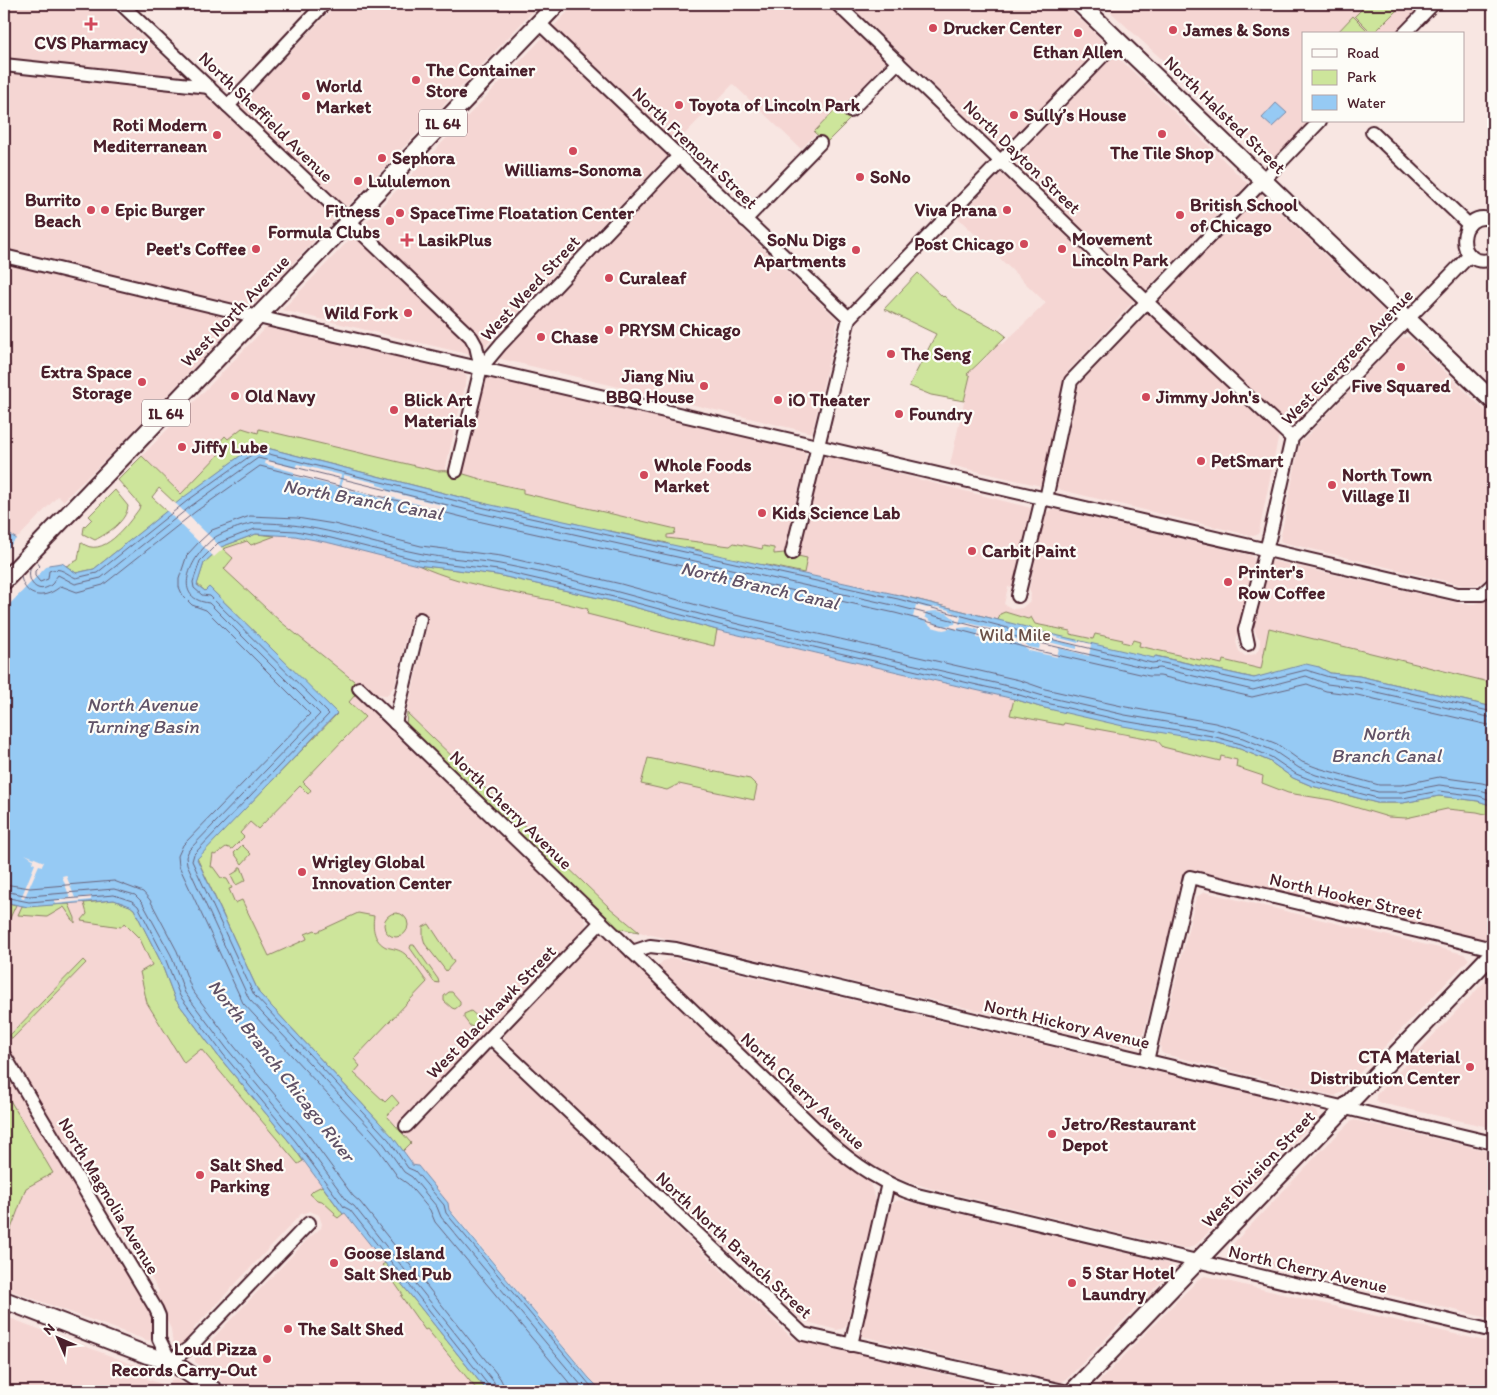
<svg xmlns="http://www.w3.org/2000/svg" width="1497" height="1395" viewBox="0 0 1497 1395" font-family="Itim,sans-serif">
  <rect width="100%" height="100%" fill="#f8e6e2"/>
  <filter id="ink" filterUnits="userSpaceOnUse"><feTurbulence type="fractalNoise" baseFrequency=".02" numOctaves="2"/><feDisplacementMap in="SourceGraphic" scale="10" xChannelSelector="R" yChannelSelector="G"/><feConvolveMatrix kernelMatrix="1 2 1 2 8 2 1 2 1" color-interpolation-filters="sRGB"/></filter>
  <g filter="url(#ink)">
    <g fill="#f5d6d3">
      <path d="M4 4H107L228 117 337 4H540L116 449 63 501 58 496 17 539 4 531Z"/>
      <path d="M575 4H829L887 61 801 149 733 84 682 137 666 158 476 356 282 310Z"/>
      <path d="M849 4H1064L1104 42 1002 151Z"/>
      <path d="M1102 4H1433L1404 34H1303V121H1321L1277 166Z"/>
      <path d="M1115 54 1248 184 1145 291 1011 162Z"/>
      <path d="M678 168 838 320 812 433 497 358Z"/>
      <path d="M1001 173 1134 301 1068 371 1041 486 950 465 970 376 967 374 986 358 988 352 999 342 1003 344 1046 303 958 218Z"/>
      <path d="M1260 193 1393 320 1289 430 1156 301Z"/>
      <path d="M1149 310 1279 434 1259 532 1257 535 1253 536 1061 490 1057 487 1080 380Z"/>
      <path d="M268 327 463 372 467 378 445 470 463 473 484 382 487 378 491 375 804 448 806 457 784 553 799 556 821 460 828 456 1031 508 1013 586 1008 587 1004 604 1013 609 1022 608 1030 601 1031 594 1029 589 1046 513 1052 509 1250 555 1253 557 1255 561 1236 642 1239 651 1245 656 1255 654 1260 648V639L1256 634 1253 624 1268 564 1273 561 1463 604H1475L1493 598V707L1359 676 1254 678 1041 632 1028 619 1004 614H1000L998 620 899 595 487 504 184 497 142 456 265 328Z"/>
      <path d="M1409 337 1493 418V571L1482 582 1476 585H1462L1282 542 1280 540 1300 443 1398 341 1402 338Z"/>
      <path d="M256 534 295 536 497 575 717 630 1014 699 1040 707 1493 806V934L1488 939 1484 940 1193 871 1184 872 1142 1040 1135 1047 639 932 610 908 407 713 428 622 411 618 395 685 387 695 372 694 359 685 281 622 223 569 233 558 221 547Z"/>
      <path d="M355 695 582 914 586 923 584 930 396 1126 403 1134 482 1054 487 1052 496 1053 793 1339 1015 1391H602L590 1378 453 1213 449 1210 448 1203 418 1166 412 1165V1163L197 858Z"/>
      <path d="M1205 892 1464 954 1469 959 1341 1092 1335 1096 1164 1054 1161 1052 1160 1045 1196 897Z"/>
      <path d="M114 900 303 1161 487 1391H234L195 1362V1358L197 1355 308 1239 321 1228 322 1224 319 1215 310 1211 301 1214 194 1328V1331L183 1343 179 1346 174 1345 172 1339 171 1329 156 1298 159 1291 70 1143 60 1140 4 1045V902L29 907Z"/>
      <path d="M599 936 608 938 841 1159 862 1175 869 1182 875 1197V1206L846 1326 844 1328 837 1330 804 1321 799 1318 649 1174 619 1152 505 1043 504 1031 592 939Z"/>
      <path d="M672 958 1310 1108 1316 1112 1318 1117 1197 1244 1189 1248H1182L929 1188 898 1178 882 1171 852 1153 821 1125 660 970 659 965 663 961Z"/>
      <path d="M1493 973V1128L1380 1103 1376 1100V1095Z"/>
      <path d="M4 1068 151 1311 152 1338 149 1341 4 1288Z"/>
      <path d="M1354 1120 1493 1152V1319L1229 1257 1228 1255 1229 1248 1323 1149 1349 1123Z"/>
      <path d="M901 1200 1167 1263 1172 1266V1270L1068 1378 1061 1382 861 1336 859 1334 888 1207 896 1201Z"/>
      <path d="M1205 1276 1493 1343V1391H1104L1101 1390 1098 1386 1099 1382 1175 1303 1199 1279Z"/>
      <path d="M4 1316 132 1364H141L146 1368 148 1372 147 1379 167 1386 171 1381 177 1380 192 1391H4Z"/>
    </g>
    <g fill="#cde59b" stroke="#8c8263">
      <path d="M1367 4H1403L1373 34 1355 16Z"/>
      <path d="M1353 16 1371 34H1336Z"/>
      <path d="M840 105 852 117 826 143 814 132Z"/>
      <path d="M918 273 943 297 944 296 959 310 996 330 997 329 1006 336C992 349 981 362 967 374L970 376 964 401 931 395 909 386 936 334 884 309Z"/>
      <path d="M242 428 258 433 259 429 437 471C455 469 471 477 488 481 499 484 511 487 523 489V493L676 529 674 534 667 535V538L730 546 734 543 762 549 763 546 774 548V554L784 553 807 558 804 573 767 565 714 563 700 550 688 548 677 554 667 543 610 531 599 534C582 526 573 519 554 524L533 514 519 511 507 514 496 511 487 504 255 445 176 504 159 488 152 497 167 511 94 569 76 573 66 566 78 560 81 542C102 561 128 524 139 509L140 505 118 480 142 456 181 494 221 452 215 447 225 436 228 439Z"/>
      <path d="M115 490 128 506C126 522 108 533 95 540L83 534 84 527 92 519 89 516Z"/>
      <path d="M256 534 275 536 251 545 247 541 223 549 233 558 224 569 281 622 359 685 352 692 355 695 349 702 365 717 303 782 311 790 308 794 300 786 258 829 250 822 240 833 244 837 232 849 226 847 215 855 213 854 211 867H213L221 878 227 879 232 888 229 889 235 903 242 900 269 956 307 939 305 934 315 930 317 932 358 913 374 916C372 928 374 941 386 947 393 949 399 949 405 954 413 961 420 973 427 982L354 1059 360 1066 354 1073 385 1102 392 1095 399 1103 387 1116 411 1143 403 1151 380 1123 259 993 197 858 337 714 209 587 205 591 197 584 204 563 221 547Z"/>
      <path d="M418 565 497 575 616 602 717 630 714 646 587 614 588 609C533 594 468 589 418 565Z"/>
      <path d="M899 595 998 620 1000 614 1005 612 1028 619 1031 617 1035 624 1070 631V634L1093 639 1095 634 1123 640 1122 642 1131 644 1133 640 1140 642 1139 646 1200 660 1201 659 1222 664 1223 660 1261 669 1269 628 1493 683V707L1359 676 1330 673 1319 667 1254 678 1156 656 1155 659 1089 656Z"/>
      <path d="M1014 699 1040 707 1211 741 1240 749 1269 761 1293 778 1312 786 1377 803H1403L1439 796 1478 801 1493 806V816L1477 812 1447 809 1406 818 1388 817 1331 800 1288 793 1262 783 1263 776 1236 767 1237 760 1221 756 1220 761 1163 747 1157 740 1064 723 1063 725 1010 715Z"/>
      <path d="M407 713 610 908 639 932 615 928 406 725Z"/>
      <path d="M648 758 750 779 757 786 754 800 679 784 667 790 641 784Z"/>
      <path d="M242 845 251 854 242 864 234 853Z"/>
      <path d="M239 867H241L246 880 236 885 231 875 239 870Z"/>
      <path d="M114 900 130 906 134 909 160 960 175 999 219 1057 292 1145 303 1161 298 1164 201 1049 184 1063 147 1003 140 972 152 965 140 939 124 923 121 927 81 921 87 914 84 903Z"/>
      <path d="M4 902 16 905 10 918 4 919Z"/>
      <path d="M69 904 75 918V923L64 907 47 917 18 915 22 906Z"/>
      <circle cx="396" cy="925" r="12"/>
      <path d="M429 924 454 962 446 971 425 944 423 937V927Z"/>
      <path d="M411 945H414L438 979 439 983 434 982 410 948Z"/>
      <path d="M83 960 86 963 12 1039 10 1035Z"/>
      <path d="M449 992H452L460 1001V1005L455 1009 452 1008 444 1001V996Z"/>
      <path d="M471 1011 480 1019V1023L474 1027 470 1026 464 1018V1014Z"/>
      <path d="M4 1090 53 1173 26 1188 4 1248Z"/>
      <path d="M322 1186 343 1214 338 1218 334 1215 335 1213 322 1201 317 1200 310 1194 314 1190Z"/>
      <path d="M385 1263 487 1391H478L427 1329 425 1330 401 1296 403 1295 382 1265Z"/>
    </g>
    <g fill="#96caf4" stroke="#7886a4">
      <path d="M1276 103 1287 113 1272 127 1262 118Z"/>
      <path d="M255 445 487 504 899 595 1042 631V632L1154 658 1155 656 1254 678 1306 664 1319 667 1330 673 1359 676 1493 707V806L1478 801 1439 796 1403 803H1377L1312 786 1293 778 1269 761 1240 749 1211 741 1123 726 1040 707 1014 699 717 630 616 602 497 575 417 565 330 543 295 536 256 534 221 547 204 563 197 585 205 591 209 587 337 713 197 859 259 993 393 1137 412 1163V1165L418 1166 448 1203 449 1210 589 1378 602 1391H487L345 1213 343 1214 292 1145 219 1057 175 999 160 960 134 909 130 906 114 900 28 907 4 902V531L17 539 48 565 62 563 76 573 94 569 184 497Z"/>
    </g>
    <g fill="#f8e6e2" fill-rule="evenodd">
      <path d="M266 460 295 468 297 464 341 475 338 487 294 476V472L265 464Z"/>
      <path d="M344 475 377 483V485L387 488V491L446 506 445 511 386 496 385 499 341 488Z"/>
      <path d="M174 502 223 549 214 557 165 509Z"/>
      <path d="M18 537 49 562H51L4 610V552Z"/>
      <path d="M916 605 927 608 937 607 949 610 961 617 959 624 969 623 1001 631 1010 638 1020 640 1029 647 1039 649 1041 640 1077 649V646L1041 636V633L1078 643 1079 641 1091 644 1089 656 1059 648 1057 657 1029 651 1019 644 1009 641 1000 635 990 632 988 640 977 638 979 630 969 627 958 628V630L953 628 943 630 932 627 924 620 913 617ZM937 611 947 613 956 620 955 624 944 626 934 623 925 617 926 612Z"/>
      <path d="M25 854 44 862 42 866 39 865 24 899 21 898 35 864 32 863 33 859Z"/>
      <path d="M66 875 75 898 91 896V900L55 904V900L70 898 62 876Z"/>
    </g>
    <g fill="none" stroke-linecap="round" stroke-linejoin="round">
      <g stroke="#68637b" stroke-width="1">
        <path d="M36 561 40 566 35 571V576L40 582 48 579 49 571C61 566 66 574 76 578L97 573 187 501 257 451 485 508 898 599 1042 637 1152 663 1159 662 1254 683 1306 670 1329 677 1358 681 1493 712"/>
        <path d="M31 567C25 580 37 596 51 585 54 583 55 578 58 575L75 584 101 578 191 506 258 458 484 514 897 606 1040 643 1151 669 1160 668 1253 690 1306 676 1327 684 1358 688 1493 718"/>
        <path d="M21 577C26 600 46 599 61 586L77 592 103 585 195 512 260 466 482 522 895 613 1039 651 1149 676H1160L1252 697 1307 684 1326 691 1357 695 1493 726"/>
        <path d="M4 884 30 888 114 881 143 892 150 900 177 951 192 990 234 1046 307 1133 353 1196 360 1202 500 1378 503 1384 504 1391"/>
        <path d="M4 891 29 896 114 889 135 895 142 902 171 955 185 993 228 1050 301 1138 348 1202 354 1206 494 1382 497 1391"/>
        <path d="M4 897 29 902 114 895 132 901 138 906 165 958 180 996 223 1054 296 1142 344 1207 350 1210 489 1386 490 1391"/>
        <path d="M576 1391 435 1222 430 1210 408 1184 398 1177 378 1149 366 1136 243 1003 179 866 178 856 183 845 310 714 206 610 192 605 183 596 179 587V579L187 555 199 542 212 530 250 516 297 518 334 524 421 546 501 556 621 584 722 612 1019 680 1045 689 1126 707 1215 723 1245 731 1277 744 1302 762 1318 768 1379 785H1401L1439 777 1482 783 1493 786"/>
        <path d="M586 1391 441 1217 437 1207 412 1177 404 1172 384 1144 372 1130 249 999 187 864 186 857 189 850 320 714 209 603C168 598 194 553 214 538 220 533 248 523 257 523 312 522 364 542 418 553 445 559 473 559 500 564 574 578 645 600 718 619 817 644 917 665 1017 688L1043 696 1125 715 1213 730 1243 738 1274 751 1299 768 1316 775 1378 792H1402L1439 785 1480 790 1493 794"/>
        <path d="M595 1391 446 1213 444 1205 415 1171 408 1168 389 1140 376 1126 254 995 192 861 194 854 329 714 210 596 202 595 194 588 193 582 200 561 218 543 255 529 296 531 331 538 418 560 498 570 618 598 719 625 1016 694 1042 702 1124 721 1212 736 1241 744 1271 757 1296 774 1314 781 1377 798H1403L1439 791 1479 796 1493 801"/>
      </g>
      <g stroke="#4a1f2b" stroke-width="16">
        <g id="minor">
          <path d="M121 4 471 337 476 346 481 368"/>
          <path d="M837 4 1147 302 1292 438"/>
          <path d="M539 23 849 318"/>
          <path d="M1404 34 1433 4"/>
          <path d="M4 65 209 87"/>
          <path d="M228 106 324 4"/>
          <path d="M850 111 898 62"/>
          <path d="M1372 132 1469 225"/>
          <path d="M745 220 820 143"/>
          <path d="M1493 220C1456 206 1453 272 1493 259"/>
          <path d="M4 256 275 321 1458 594H1482L1493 584"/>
          <path d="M456 471 481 368 501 344 679 156"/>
          <path d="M1046 499 1071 381 1320 121"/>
          <path d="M792 553 849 318 1118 40"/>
          <path d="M1018 596 1042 498"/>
          <path d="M1248 644 1245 630 1270 535 1292 438 1470 255"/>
          <path d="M359 688 827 1140C853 1164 883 1184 917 1195L1493 1331"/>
          <path d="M395 723 420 619"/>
          <path d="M632 952 650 946 676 949 1493 1143"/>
          <path d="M491 1038 803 1334 1064 1391"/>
          <path d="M4 1055 156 1309 159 1316V1339L170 1361 189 1348 309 1223"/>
          <path d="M1147 1061 1190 877 1493 949"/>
          <path d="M406 1126 601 922"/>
          <path d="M851 1345 888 1183"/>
        </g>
      </g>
      <g stroke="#4a1f2b" stroke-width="20">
        <g id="major">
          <path d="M1080 4 1493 401"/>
          <path d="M4 581 557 4"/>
          <path d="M4 1300 147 1355 170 1361 215 1391"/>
          <path d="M1073 1391 1493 953"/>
        </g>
      </g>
      <use href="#minor" stroke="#fdfcf7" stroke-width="12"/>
      <use href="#major" stroke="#fdfcf7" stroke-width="16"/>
    </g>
  </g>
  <g fill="#d1495b" stroke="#fdfcf7" stroke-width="2">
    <path d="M88.5 16.5h5v5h5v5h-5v5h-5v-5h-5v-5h5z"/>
    <circle cx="933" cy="28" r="5"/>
    <circle cx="1173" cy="30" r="5"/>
    <circle cx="1078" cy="33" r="5"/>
    <circle cx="416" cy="80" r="5"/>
    <circle cx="306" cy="96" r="5"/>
    <circle cx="679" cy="105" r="5"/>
    <circle cx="1014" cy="115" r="5"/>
    <circle cx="1162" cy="134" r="5"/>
    <circle cx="217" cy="135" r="5"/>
    <circle cx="573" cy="151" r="5"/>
    <circle cx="382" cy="158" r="5"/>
    <circle cx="860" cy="177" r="5"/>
    <circle cx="358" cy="181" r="5"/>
    <circle cx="91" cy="210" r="5"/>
    <circle cx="105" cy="210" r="5"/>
    <circle cx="1007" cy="210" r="5"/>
    <circle cx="400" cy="213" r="5"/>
    <circle cx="1180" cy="215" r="5"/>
    <circle cx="390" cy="221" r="5"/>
    <path d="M404.5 232.5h5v5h5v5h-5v5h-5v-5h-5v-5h5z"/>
    <circle cx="1024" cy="244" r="5"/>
    <circle cx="256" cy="249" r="5"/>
    <circle cx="1062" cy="249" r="5"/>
    <circle cx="856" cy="250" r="5"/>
    <circle cx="609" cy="278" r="5"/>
    <circle cx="408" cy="313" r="5"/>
    <circle cx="609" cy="330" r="5"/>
    <circle cx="541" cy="337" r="5"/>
    <circle cx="891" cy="354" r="5"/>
    <circle cx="1401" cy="367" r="5"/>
    <circle cx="142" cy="382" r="5"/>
    <circle cx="704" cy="386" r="5"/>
    <circle cx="235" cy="396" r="5"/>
    <circle cx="1146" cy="397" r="5"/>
    <circle cx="778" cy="400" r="5"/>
    <circle cx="394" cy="410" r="5"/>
    <circle cx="899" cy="414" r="5"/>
    <circle cx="182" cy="447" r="5"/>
    <circle cx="1201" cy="461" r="5"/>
    <circle cx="644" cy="475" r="5"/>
    <circle cx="1332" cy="485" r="5"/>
    <circle cx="762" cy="513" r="5"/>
    <circle cx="972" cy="551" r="5"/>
    <circle cx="1228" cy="582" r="5"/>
    <circle cx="302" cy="872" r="5"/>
    <circle cx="1470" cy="1067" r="5"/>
    <circle cx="1052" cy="1134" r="5"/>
    <circle cx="200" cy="1175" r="5"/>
    <circle cx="334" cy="1263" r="5"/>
    <circle cx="1072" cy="1283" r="5"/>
    <circle cx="288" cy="1329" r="5"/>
    <circle cx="267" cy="1359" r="5"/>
  </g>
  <g text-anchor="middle" stroke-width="4.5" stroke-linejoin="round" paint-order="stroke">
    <g fill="#fdfcf7" stroke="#806168" stroke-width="1">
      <rect x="419" y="109.5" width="48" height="27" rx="4"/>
      <rect x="142" y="399.5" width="48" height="27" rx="4"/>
    </g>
    <g font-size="16" font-weight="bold" fill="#4a1f2b">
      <text x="443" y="129">IL 64</text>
      <text x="166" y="419">IL 64</text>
    </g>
    <g font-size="18" font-weight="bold" fill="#4a1f2b" stroke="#fdfcf7" text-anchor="start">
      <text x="943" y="34">Drucker Center</text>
      <text x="1183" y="36">James &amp; Sons</text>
      <text x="91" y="49" text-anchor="middle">CVS Pharmacy</text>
      <text x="1078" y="58" text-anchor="middle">Ethan Allen</text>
      <text x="426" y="76">The Container<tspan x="426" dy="21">Store</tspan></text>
      <text x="316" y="92">World<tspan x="316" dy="21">Market</tspan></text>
      <text x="689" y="111">Toyota of Lincoln Park</text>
      <text x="1024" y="121">Sully’s House</text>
      <text x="207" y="131" text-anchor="end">Roti Modern<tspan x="207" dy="21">Mediterranean</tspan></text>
      <text x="1162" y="159" text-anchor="middle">The Tile Shop</text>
      <text x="392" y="164">Sephora</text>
      <text x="573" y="176" text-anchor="middle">Williams-Sonoma</text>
      <text x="870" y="183">SoNo</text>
      <text x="368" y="187">Lululemon</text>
      <text x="81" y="206" text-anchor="end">Burrito<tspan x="81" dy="21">Beach</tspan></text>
      <text x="1190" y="211">British School<tspan x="1190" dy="21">of Chicago</tspan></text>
      <text x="115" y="216">Epic Burger</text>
      <text x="997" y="216" text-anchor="end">Viva Prana</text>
      <text x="380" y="217" text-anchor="end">Fitness<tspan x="380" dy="21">Formula Clubs</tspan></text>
      <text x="410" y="219">SpaceTime Floatation Center</text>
      <text x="1072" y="245">Movement<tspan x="1072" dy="21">Lincoln Park</tspan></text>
      <text x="418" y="246">LasikPlus</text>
      <text x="846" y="246" text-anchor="end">SoNu Digs<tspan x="846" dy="21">Apartments</tspan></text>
      <text x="1014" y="250" text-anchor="end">Post Chicago</text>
      <text x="246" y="255" text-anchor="end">Peet's Coffee</text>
      <text x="619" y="284">Curaleaf</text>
      <text x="398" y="319" text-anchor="end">Wild Fork</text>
      <text x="619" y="336">PRYSM Chicago</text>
      <text x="551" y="343">Chase</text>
      <text x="901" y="360">The Seng</text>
      <text x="132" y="378" text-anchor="end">Extra Space<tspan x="132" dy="21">Storage</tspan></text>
      <text x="694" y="382" text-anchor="end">Jiang Niu<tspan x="694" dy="21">BBQ House</tspan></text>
      <text x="1401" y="392" text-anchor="middle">Five Squared</text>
      <text x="245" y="402">Old Navy</text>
      <text x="1156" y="403">Jimmy John's</text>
      <text x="404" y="406">Blick Art<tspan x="404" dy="21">Materials</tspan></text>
      <text x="788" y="406">iO Theater</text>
      <text x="909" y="420">Foundry</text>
      <text x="192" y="453">Jiffy Lube</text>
      <text x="1211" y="467">PetSmart</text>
      <text x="654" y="471">Whole Foods<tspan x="654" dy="21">Market</tspan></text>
      <text x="1342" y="481">North Town<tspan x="1342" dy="21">Village II</tspan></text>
      <text x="772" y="519">Kids Science Lab</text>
      <text x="982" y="557">Carbit Paint</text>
      <text x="1238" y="578">Printer's<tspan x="1238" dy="21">Row Coffee</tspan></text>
      <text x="312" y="868">Wrigley Global<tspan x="312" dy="21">Innovation Center</tspan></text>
      <text x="1460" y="1063" text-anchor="end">CTA Material<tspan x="1460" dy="21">Distribution Center</tspan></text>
      <text x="1062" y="1130">Jetro/Restaurant<tspan x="1062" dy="21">Depot</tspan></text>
      <text x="210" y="1171">Salt Shed<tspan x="210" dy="21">Parking</tspan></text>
      <text x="344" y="1259">Goose Island<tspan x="344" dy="21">Salt Shed Pub</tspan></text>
      <text x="1082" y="1279">5 Star Hotel<tspan x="1082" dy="21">Laundry</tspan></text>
      <text x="298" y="1335">The Salt Shed</text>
      <text x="257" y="1355" text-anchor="end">Loud Pizza<tspan x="257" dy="21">Records Carry-Out</tspan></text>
    </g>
    <g font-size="18" fill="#4a1f2b" stroke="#fdfcf7">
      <text transform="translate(1225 115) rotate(44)" y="6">North Halsted Street</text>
      <text transform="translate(266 117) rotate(44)" y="6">North Sheffield Avenue</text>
      <text transform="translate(695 148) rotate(44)" y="6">North Fremont Street</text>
      <text transform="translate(1022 157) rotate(44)" y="6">North Dayton Street</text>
      <text transform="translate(530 288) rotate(-47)" y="6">West Weed Street</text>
      <text transform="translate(235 311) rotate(-46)" y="6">West North Avenue</text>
      <text transform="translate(1347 357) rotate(-46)" y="6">West Evergreen Avenue</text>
      <text transform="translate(511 810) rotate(44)" y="6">North Cherry Avenue</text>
      <text transform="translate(1346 896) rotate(13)" y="6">North Hooker Street</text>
      <text transform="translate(491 1012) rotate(-46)" y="6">West Blackhawk Street</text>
      <text transform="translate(1067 1024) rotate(13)" y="6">North Hickory Avenue</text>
      <text transform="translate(803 1091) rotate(43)" y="6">North Cherry Avenue</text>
      <text transform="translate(1258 1169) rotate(-46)" y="6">West Division Street</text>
      <text transform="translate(109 1196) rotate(59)" y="6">North Magnolia Avenue</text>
      <text transform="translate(734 1245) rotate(43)" y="6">North North Branch Street</text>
      <text transform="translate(1308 1269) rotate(13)" y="6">North Cherry Avenue</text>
    </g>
    <g font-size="18" fill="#6b5047" stroke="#fdfcf7">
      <text x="1015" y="641">Wild Mile</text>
    </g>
    <g font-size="19" font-style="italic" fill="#615267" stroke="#fdfcf7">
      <text transform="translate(363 499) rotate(10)" y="7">North Branch Canal</text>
      <text transform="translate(760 585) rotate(13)" y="7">North Branch Canal</text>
      <text x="142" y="711">North Avenue<tspan x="142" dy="22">Turning Basin</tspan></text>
      <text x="1386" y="740">North<tspan x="1386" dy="22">Branch Canal</tspan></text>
      <text transform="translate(282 1070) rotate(52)" y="7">North Branch Chicago River</text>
    </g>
  </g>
  <rect width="1497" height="1395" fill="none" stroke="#fdfcf7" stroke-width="20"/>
  <rect x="10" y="10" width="1477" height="1375" fill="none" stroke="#4a1f2b" stroke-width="2" filter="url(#ink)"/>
  <rect x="1302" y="32" width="162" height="90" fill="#fdfcf7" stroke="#b5a4a5"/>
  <rect x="1312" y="49" width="25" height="8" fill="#fdfcf7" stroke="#b5a4a5"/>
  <text x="1347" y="58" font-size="15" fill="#4a1f2b">Road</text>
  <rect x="1312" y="70" width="25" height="15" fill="#cde59b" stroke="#b5a4a5"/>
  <text x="1347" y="82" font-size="15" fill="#4a1f2b">Park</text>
  <rect x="1312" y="95" width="25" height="15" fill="#96caf4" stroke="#b5a4a5"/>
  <text x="1347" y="108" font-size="15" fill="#4a1f2b">Water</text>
  <g transform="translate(58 1338) rotate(315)" stroke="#fdfcf7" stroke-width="4" paint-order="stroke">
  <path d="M0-4L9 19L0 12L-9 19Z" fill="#4a1f2b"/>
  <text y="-8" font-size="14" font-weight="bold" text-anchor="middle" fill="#4a1f2b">N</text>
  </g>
</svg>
